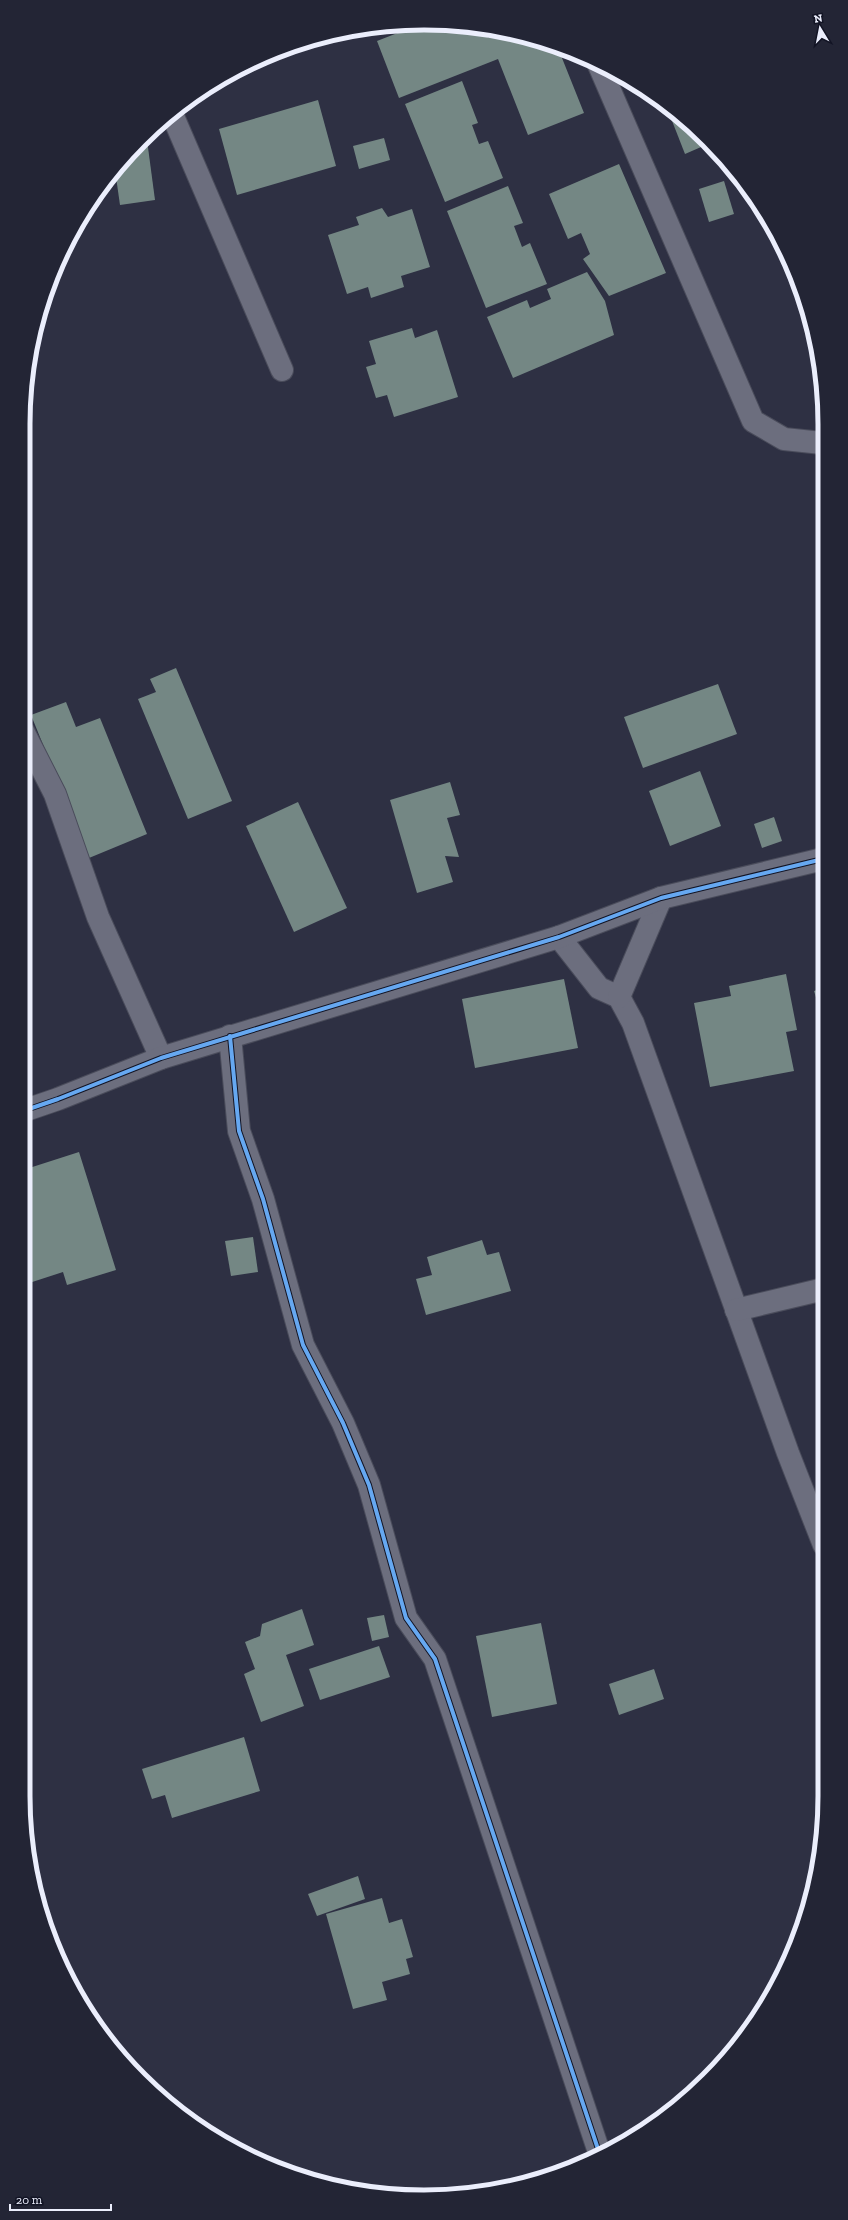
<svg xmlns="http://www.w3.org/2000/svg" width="848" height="2220" viewBox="0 0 848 2220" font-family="'Zilla Slab',serif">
  <rect width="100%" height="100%" fill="#2e3043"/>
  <g fill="#748784">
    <path d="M450 24 485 30 488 38 502 32 528 37 558 48 584 113 528 135 498 59 399 98 377 41 418 25Z"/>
    <path d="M462 81 478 123 472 125 479 144 488 141 503 178 445 202 405 104Z"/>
    <path d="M318 100 336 166 237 195 219 129Z"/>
    <path d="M667 108 708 144 685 154Z"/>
    <path d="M384 138 390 160 359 169 353 146Z"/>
    <path d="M143 140H147L155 200 120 205 115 170Z"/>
    <path d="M619 164 666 273 609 296 583 259 590 254 581 233 568 239 549 194Z"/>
    <path d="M724 181 734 214 709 222 699 189Z"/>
    <path d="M508 186 523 223 514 226 522 247 530 243 547 284 486 308 447 211Z"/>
    <path d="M382 208 388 217 412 209 430 267 401 276 404 287 371 298 368 287 347 294 328 235 359 225 356 217Z"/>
    <path d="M587 272 605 301 614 335 513 378 487 317 527 300 530 308 551 299 547 289Z"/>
    <path d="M412 328 415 338 437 330 458 397 394 417 387 395 376 398 366 367 376 364 369 341Z"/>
    <path d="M176 668 232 801 188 819 138 699 156 692 150 679Z"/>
    <path d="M718 684 737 734 643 768 624 717Z"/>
    <path d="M66 702 76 727 100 718 147 834 89 858 31 715Z"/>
    <path d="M700 771 721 826 670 846 649 791Z"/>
    <path d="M450 782 460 815 447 818 459 857 445 856 453 882 417 893 390 800Z"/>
    <path d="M298 802 347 908 294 932 246 826Z"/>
    <path d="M774 817 782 841 762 848 754 824Z"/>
    <path d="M786 974 797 1030 786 1032 794 1071 710 1087 694 1003 731 996 729 986Z"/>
    <path d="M564 979 578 1048 475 1068 462 999Z"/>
    <path d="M823 988V1020L814 991Z"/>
    <path d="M79 1152 116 1270 67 1285 63 1272 23 1285V1192L27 1191 23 1179V1170Z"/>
    <path d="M253 1237 258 1272 231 1276 225 1241Z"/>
    <path d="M482 1240 487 1255 499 1252 511 1291 426 1315 416 1279 432 1275 427 1257Z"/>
    <path d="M302 1609 314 1645 286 1655 304 1706 261 1722 244 1674 255 1669 245 1642 260 1636 262 1624Z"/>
    <path d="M384 1615 389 1637 372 1641 367 1618Z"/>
    <path d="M541 1623 557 1704 492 1717 476 1636Z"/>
    <path d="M379 1646 390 1677 320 1700 309 1669Z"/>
    <path d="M654 1669 664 1699 619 1715 609 1684Z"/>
    <path d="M244 1737 260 1791 172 1818 165 1795 152 1799 142 1769Z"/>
    <path d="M358 1876 365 1899 317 1916 308 1894Z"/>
    <path d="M382 1898 389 1923 402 1919 413 1957 406 1959 410 1974 382 1982 387 2000 353 2009 326 1914Z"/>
  </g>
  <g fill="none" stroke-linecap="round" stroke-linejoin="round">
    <g stroke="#4a4c5b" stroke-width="24">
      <g id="minor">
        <path d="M598 63 753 421 784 439 822 443"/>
        <path d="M172 114 282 370"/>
        <path d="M23 731 55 794 98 917 161 1058"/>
        <path d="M559 937 599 988 619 997 633 1023 788 1453 824 1545"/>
        <path d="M619 997 661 898"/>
        <path d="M230 1036 239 1131 263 1199 303 1345 343 1423 369 1485 406 1618 435 1659 600 2155"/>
        <path d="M23 1111 58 1099 161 1058 559 937 661 898 823 859"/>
        <path d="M736 1310 824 1289"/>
      </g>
    </g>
    <use href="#minor" stroke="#6c6e7e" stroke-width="22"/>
    <g stroke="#121424" stroke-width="6">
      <g id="cycleway">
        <path d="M230 1036 239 1131 263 1199 303 1345 343 1423 369 1485 406 1618 435 1659 600 2155"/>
        <path d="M23 1111 58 1099 161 1058 559 937 661 898 823 859"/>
      </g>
    </g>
    <use href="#cycleway" stroke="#66a8f1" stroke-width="4"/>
  </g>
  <path d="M0 0H848V2220H0ZM424 30H424A394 394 0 0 1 818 424V1796A394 394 0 0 1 424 2190H424A394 394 0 0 1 30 1796V424A394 394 0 0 1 424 30Z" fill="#232535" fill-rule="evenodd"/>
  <path fill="none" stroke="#ebeefc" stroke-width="5" d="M424 30H424A394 394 0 0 1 818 424V1796A394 394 0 0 1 424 2190H424A394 394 0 0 1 30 1796V424A394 394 0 0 1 424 30Z"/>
  <g transform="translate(820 28) rotate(350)" stroke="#121424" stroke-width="3" paint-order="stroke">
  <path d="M0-3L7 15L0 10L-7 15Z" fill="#ebeefc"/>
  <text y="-6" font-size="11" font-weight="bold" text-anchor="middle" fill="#ebeefc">N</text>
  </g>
  <path d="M10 2204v6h101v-6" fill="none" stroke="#ebeefc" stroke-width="2"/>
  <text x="16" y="2204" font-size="12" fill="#ebeefc" stroke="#121424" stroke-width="3" paint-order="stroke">20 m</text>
</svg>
